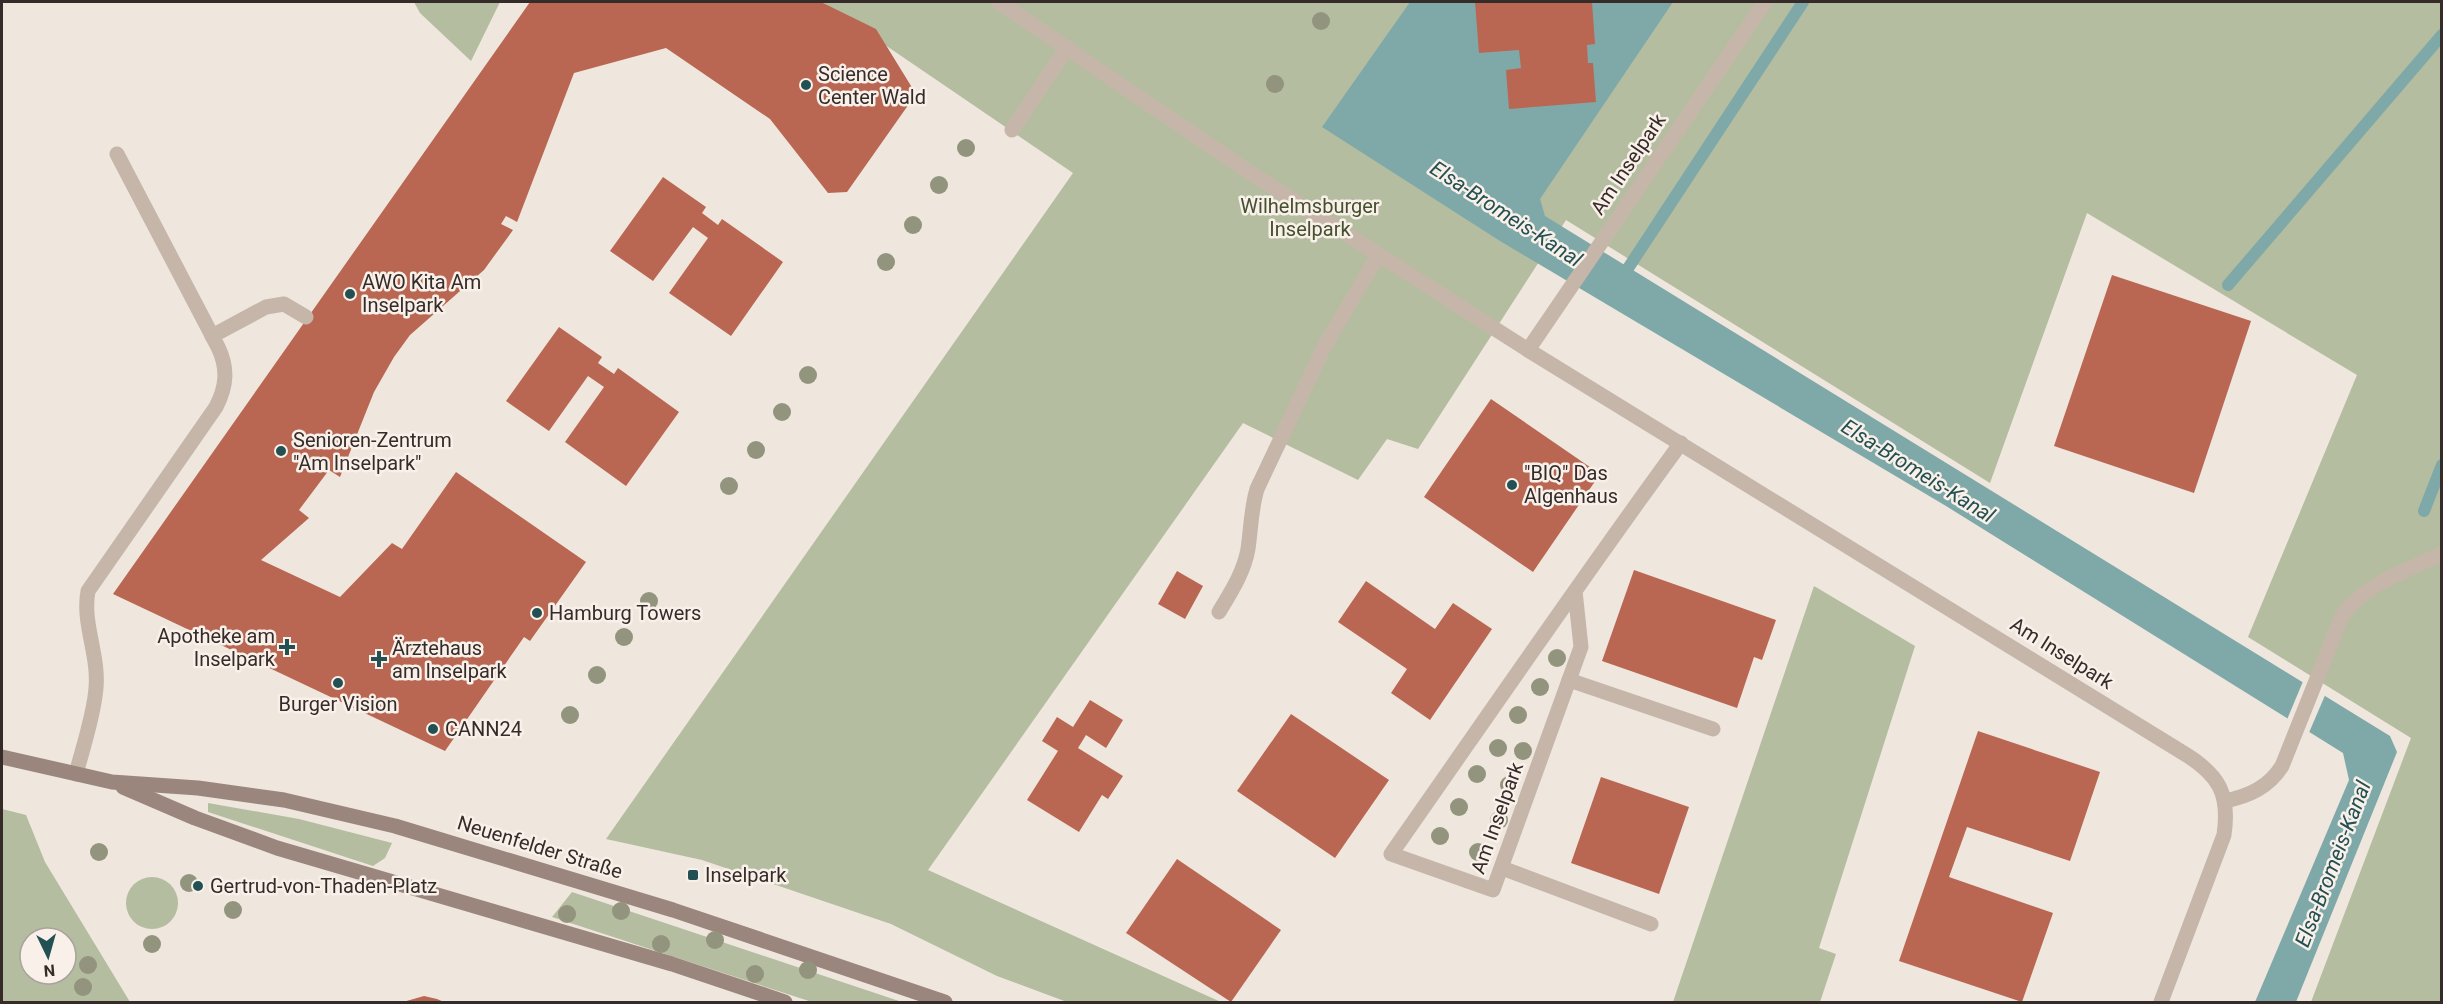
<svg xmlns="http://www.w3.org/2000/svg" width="2443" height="1004" viewBox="0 0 2443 1004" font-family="Roboto,sans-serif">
  <rect width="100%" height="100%" fill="#efe6dd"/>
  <g fill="#b4bd9f" fill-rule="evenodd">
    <path d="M414 2H500L471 61 420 13Z"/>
    <path d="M822 2H2441V1002H2311L2411 738 2248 637 2357 375 2087 213 1990 483 1566 220 1418 449 1387 439 1358 480 1243 423 928 870 1221 1002H1067L997 976 891 924 702 860 606 839 1073 173Z"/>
    <path d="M1814 586 1915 646 1819 948 1836 954 1820 1002H1673Z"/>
    <path d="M208 803 299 819 392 843 385 858 373 866 208 812Z"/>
    <path d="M2 809 26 815 45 862 130 1002H2ZM30 938H66V974H30Z"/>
    <circle cx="152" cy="903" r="26"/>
    <path d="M572 892 902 1002H812L552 917Z"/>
  </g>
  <path fill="#7fa9a9" d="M1410 2H1673L1540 199 1545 216 2390 736 2397 752 2296 1002H2255L2349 780 2343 753 1946 506 1500 241 1322 127Z"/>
  <path fill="#efe6dd" d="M2304 679 2326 693 2308 735 2286 722Z"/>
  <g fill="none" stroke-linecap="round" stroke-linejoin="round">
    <g stroke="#7fa9a9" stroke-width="12">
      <path d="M1621 279 1803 2"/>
      <path d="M2228 285 2442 35"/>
      <path d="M2424 511 2442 465"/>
    </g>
  </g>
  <g fill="#b96752">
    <path d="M530 2H821L876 29 916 94 847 192 828 193 770 119 666 48 574 73 517 222 506 216 501 224 513 230 484 270 410 335 394 357 374 392 340 477 329 470 299 510 309 518 261 560 340 597 392 543 402 549 456 472 586 562 530 641 524 637 445 751 113 594Z"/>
    <path d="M1475 2H1592L1595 44 1587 45 1588 63H1593L1596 102 1509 109 1506 70 1521 68 1519 50 1479 53Z"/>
    <path d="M663 177 706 207 702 213 718 225 722 219 783 262 731 336 669 293 708 238 693 227 653 281 610 251Z"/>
    <path d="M2112 275 2251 321 2194 493 2054 446Z"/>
    <path d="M559 327 602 357 598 363 614 374 618 368 679 412 626 486 565 442 604 387 588 376 549 431 506 401Z"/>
    <path d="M1491 399 1600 474 1533 572 1424 497Z"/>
    <path d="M1634 570 1776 620 1762 660 1754 657 1737 708 1602 661Z"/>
    <path d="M1177 571 1203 586 1185 619 1158 604Z"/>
    <path d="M1366 581 1435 629 1453 603 1492 629 1430 720 1391 693 1407 669 1338 622Z"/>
    <path d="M1090 700 1123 720 1106 748 1086 735 1078 748 1123 776 1108 799 1102 795 1079 832 1027 800 1058 751 1042 741 1057 717 1073 727Z"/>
    <path d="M1291 714 1389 780 1335 858 1237 791Z"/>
    <path d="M1978 731 2100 772 2070 861 1967 827 1949 877 2053 913 2022 1002 1899 961Z"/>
    <path d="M1601 777 1689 807 1659 894 1571 863Z"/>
    <path d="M1177 859 1281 930 1231 1002 1126 933Z"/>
    <path d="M424 996 437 999 444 1002H403Z"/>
  </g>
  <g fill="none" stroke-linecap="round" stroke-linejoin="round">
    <g stroke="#c6b6aa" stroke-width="15">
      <path d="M1246 170 1528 350"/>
      <path d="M212 336 266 307 284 304 306 317"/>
      <path d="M1219 612C1231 592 1244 572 1248 549 1251 528 1251 509 1257 489L1325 345 1378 256"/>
      <path d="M1569 680 1713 729"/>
      <path d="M76 774C83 747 94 715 96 688 99 654 82 624 88 591L216 407C227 386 228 368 218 347L117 154"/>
      <path d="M2225 801C2249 796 2269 787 2282 766L2342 616C2364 584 2408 570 2442 554"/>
      <path d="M1502 868 1651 924"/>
    </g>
    <g stroke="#c6b6aa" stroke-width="15">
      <path d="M999 2 1246 170"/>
      <path d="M1765 2 1528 350 2185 754C2219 775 2230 794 2224 835L2161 1002"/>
      <path d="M1012 130 1066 49"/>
      <path d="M1575 591 1581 647 1493 890 1391 854C1487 717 1582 578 1681 443"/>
    </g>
    <g stroke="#9a867c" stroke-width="15">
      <path d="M2 757 112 782 198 788 284 800 395 826 673 910 945 1002"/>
      <path d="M123 787 195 818 277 848 672 964 785 1002"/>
    </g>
  </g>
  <g fill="#92947d">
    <circle cx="1321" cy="21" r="9"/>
    <circle cx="1275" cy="84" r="9"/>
    <circle cx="966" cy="148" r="9"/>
    <circle cx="939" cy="185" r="9"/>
    <circle cx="913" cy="225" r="9"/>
    <circle cx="886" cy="262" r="9"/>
    <circle cx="808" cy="375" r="9"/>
    <circle cx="782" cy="412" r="9"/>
    <circle cx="756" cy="450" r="9"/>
    <circle cx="729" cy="486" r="9"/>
    <circle cx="649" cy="601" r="9"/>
    <circle cx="624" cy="637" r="9"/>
    <circle cx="1557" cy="658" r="9"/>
    <circle cx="597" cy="675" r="9"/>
    <circle cx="1540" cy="687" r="9"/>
    <circle cx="570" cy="715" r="9"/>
    <circle cx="1518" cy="715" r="9"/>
    <circle cx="1498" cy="748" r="9"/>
    <circle cx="1523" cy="751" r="9"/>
    <circle cx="1477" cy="774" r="9"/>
    <circle cx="1509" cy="785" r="9"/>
    <circle cx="1459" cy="807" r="9"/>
    <circle cx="1499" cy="820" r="9"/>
    <circle cx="1440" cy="836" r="9"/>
    <circle cx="99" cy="852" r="9"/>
    <circle cx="1478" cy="852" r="9"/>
    <circle cx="189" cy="883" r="9"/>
    <circle cx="233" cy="910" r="9"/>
    <circle cx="621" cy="911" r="9"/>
    <circle cx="567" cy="914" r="9"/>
    <circle cx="715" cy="940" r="9"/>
    <circle cx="152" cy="944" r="9"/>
    <circle cx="661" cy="944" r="9"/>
    <circle cx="88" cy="965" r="9"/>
    <circle cx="808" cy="970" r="9"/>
    <circle cx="755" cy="974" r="9"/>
    <circle cx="83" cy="987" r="9"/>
  </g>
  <g fill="#235052" stroke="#f8f0e9" stroke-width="2">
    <circle cx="806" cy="85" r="6"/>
    <circle cx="350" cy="294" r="6"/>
    <circle cx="281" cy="451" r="6"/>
    <circle cx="1512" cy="485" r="6"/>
    <circle cx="537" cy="613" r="6"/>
    <path d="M284 638h6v6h6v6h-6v6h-6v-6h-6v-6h6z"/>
    <path d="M376 650h6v6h6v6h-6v6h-6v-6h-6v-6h6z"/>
    <circle cx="338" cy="683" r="6"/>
    <circle cx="433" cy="729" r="6"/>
    <rect x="687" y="869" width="12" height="12" rx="3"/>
    <circle cx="198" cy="886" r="6"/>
  </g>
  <g text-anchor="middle" stroke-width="5" stroke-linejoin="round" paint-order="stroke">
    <g font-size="20" fill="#352c29" stroke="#f8f0e9" text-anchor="start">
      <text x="818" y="81">Science<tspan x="818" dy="23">Center Wald</tspan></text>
      <text x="362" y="289">AWO Kita Am<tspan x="362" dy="23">Inselpark</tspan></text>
      <text x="293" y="447">Senioren-Zentrum<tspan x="293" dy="23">"Am Inselpark"</tspan></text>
      <text x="1524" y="480">"BIQ" Das<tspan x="1524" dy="23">Algenhaus</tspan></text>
      <text x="549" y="620">Hamburg Towers</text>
      <text x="275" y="643" text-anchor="end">Apotheke am<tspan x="275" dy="23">Inselpark</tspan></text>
      <text x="392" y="655">Ärztehaus<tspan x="392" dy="23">am Inselpark</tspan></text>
      <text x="338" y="711" text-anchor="middle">Burger Vision</text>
      <text x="445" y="736">CANN24</text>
      <text x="705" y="882">Inselpark</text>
      <text x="210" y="893">Gertrud-von-Thaden-Platz</text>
    </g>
    <g font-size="20" fill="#352c29" stroke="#f8f0e9">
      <text transform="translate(1628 164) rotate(-56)" y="7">Am Inselpark</text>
      <text transform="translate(2062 653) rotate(32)" y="7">Am Inselpark</text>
      <text transform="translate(1497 818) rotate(-70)" y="7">Am Inselpark</text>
      <text transform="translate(540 847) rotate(17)" y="7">Neuenfelder Straße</text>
    </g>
    <g font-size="20" fill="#45502f" stroke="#f8f0e9">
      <text x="1310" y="213">Wilhelmsburger<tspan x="1310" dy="23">Inselpark</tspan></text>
    </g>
    <g font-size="21" font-style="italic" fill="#235052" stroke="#f8f0e9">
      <text transform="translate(1506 214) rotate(33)" y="7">Elsa-Bromeis-Kanal</text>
      <text transform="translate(1918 471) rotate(32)" y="7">Elsa-Bromeis-Kanal</text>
      <text transform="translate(2333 864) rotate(-69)" y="7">Elsa-Bromeis-Kanal</text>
    </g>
  </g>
  <rect width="2443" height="1004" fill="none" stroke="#352c29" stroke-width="6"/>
  <g transform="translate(48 956) rotate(175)"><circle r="28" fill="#f8f0e9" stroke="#aaa29c" stroke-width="1.5"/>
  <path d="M0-4.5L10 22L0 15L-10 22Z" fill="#235052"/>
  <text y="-9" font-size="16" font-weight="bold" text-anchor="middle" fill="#352c29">N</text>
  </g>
</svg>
